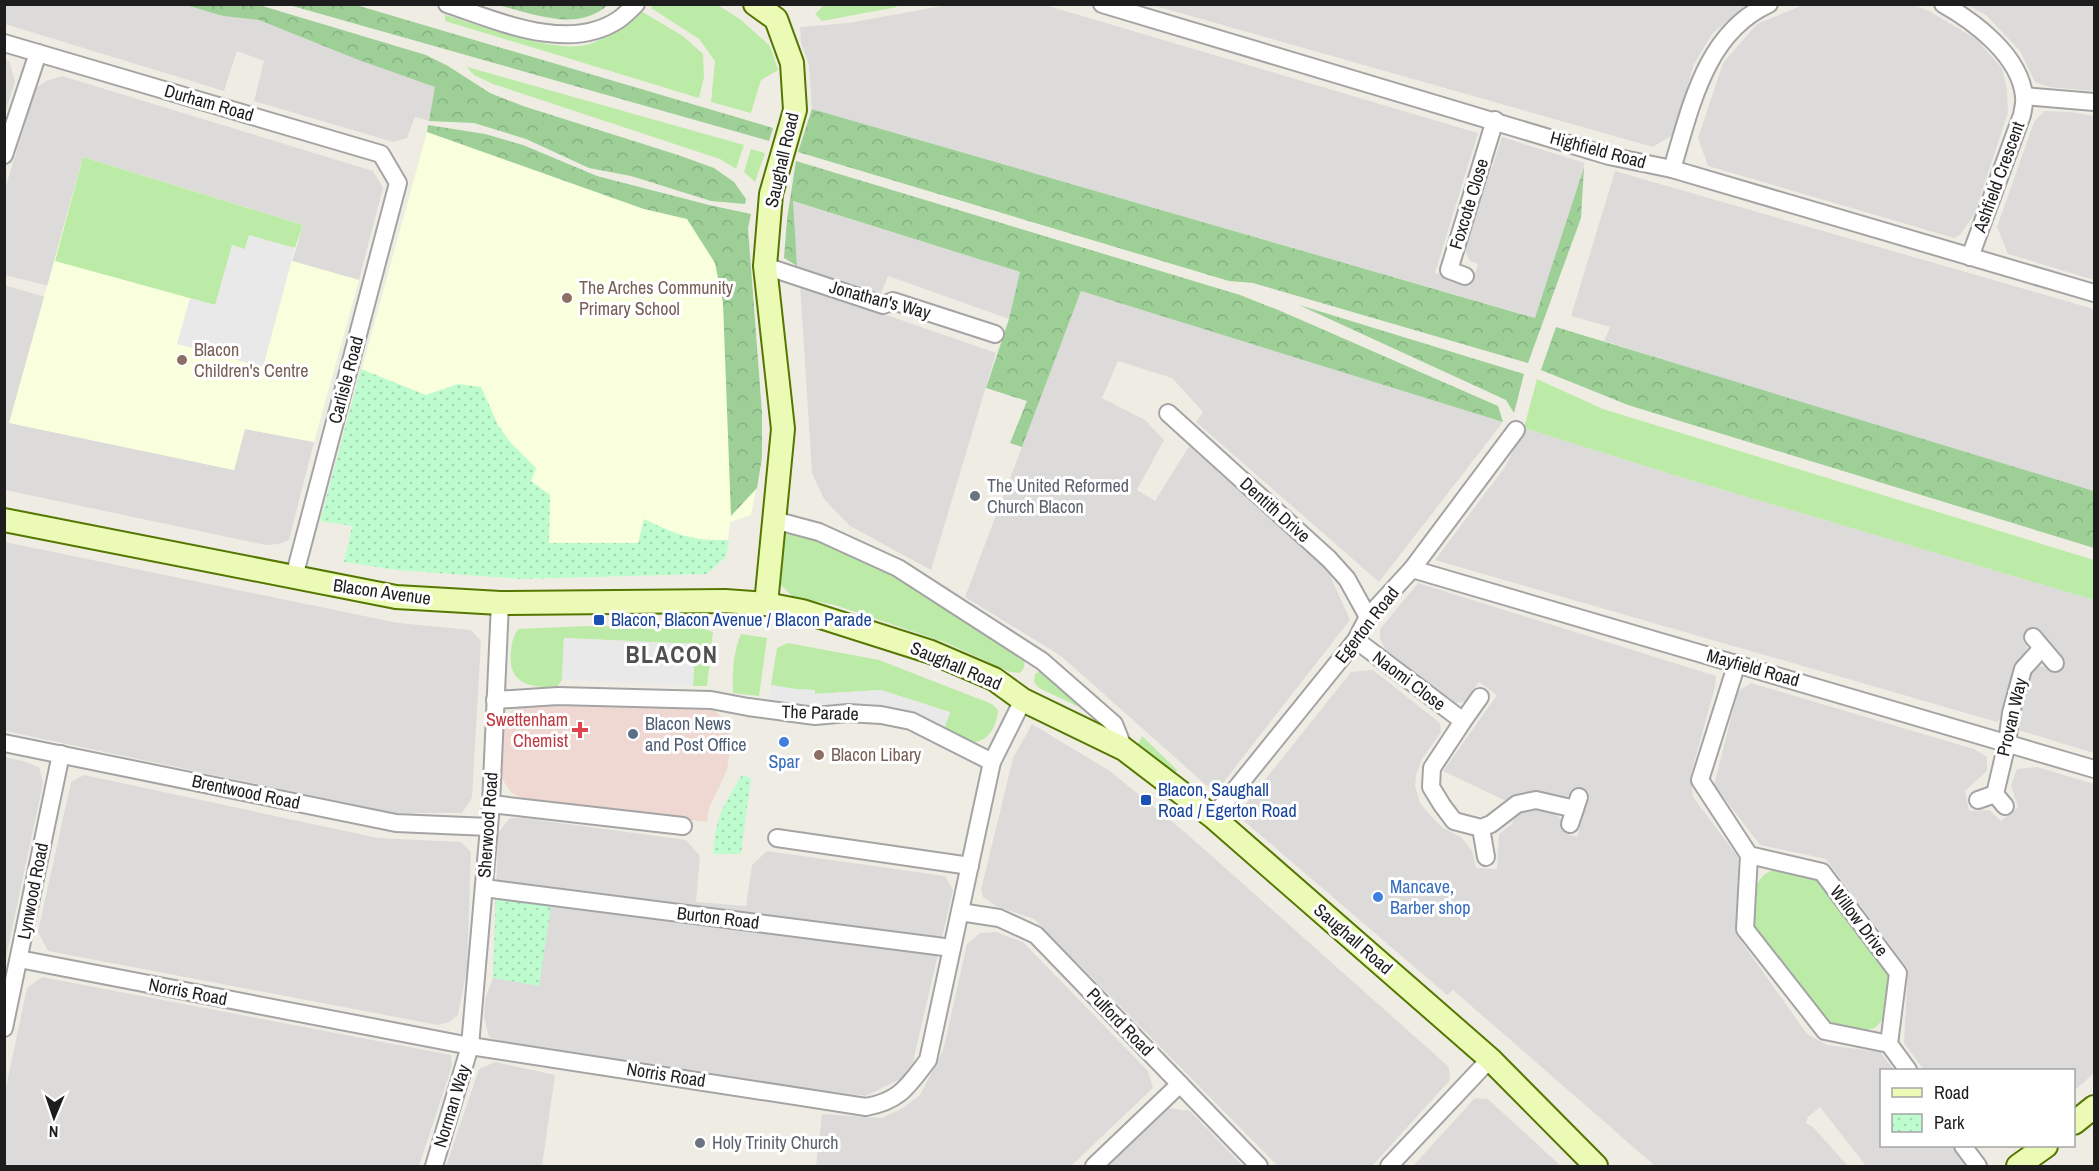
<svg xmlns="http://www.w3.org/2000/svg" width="2099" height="1171" viewBox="0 0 2099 1171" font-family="'Archivo Narrow',sans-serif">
  <defs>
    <pattern id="forest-crowns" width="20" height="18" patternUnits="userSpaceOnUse" patternTransform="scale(1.5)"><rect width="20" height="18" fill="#9dcf97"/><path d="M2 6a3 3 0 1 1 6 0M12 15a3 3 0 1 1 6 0" fill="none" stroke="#87b182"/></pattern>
    <pattern id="park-dots" width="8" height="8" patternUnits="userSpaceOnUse" patternTransform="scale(1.5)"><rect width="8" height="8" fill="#befbce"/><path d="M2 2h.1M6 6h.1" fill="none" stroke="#a3d7b0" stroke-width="1.8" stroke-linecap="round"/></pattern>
  </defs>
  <rect width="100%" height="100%" fill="#efede3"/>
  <g fill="#dcdbda">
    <path d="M1910 4 1929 11 1976 39 2002 68 2007 89 2008 113 1974 215 1960 235 1954 238 1708 166 1698 138 1723 63 1757 24 1803 5Z"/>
    <path d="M4 5H186L223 16 259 20 356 59 436 87 429 121 415 117 407 138 393 142 254 101 264 61 237 51 224 91 5 24Z"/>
    <path d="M948 5H1045L1478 133 1435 273 1472 284 1478 264 1470 261 1466 253V245L1502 137 1585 163 1536 318 812 109 809 65 801 43 800 27 848 23Z"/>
    <path d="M1152 5H1746L1712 34 1694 64 1674 134 1653 147Z"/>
    <path d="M1967 5H2094V91L2049 87 2035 82 2020 51 1986 15Z"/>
    <path d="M5 60 9 61 15 81 5 113Z"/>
    <path d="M62 76 373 171 383 188 359 280 292 261 303 225 84 158 49 286 5 275V189L36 88 46 81Z"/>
    <path d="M2044 111 2072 112 2093 116 2094 280 2008 254 1997 227 2034 122Z"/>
    <path d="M1615 171 2094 309V491L1740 384 1604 341 1610 327 1571 316Z"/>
    <path d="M792 201 1020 272 1009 319 888 276 880 296 797 266Z"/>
    <path d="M4 285 45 297 10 423 234 470 245 429 314 442 289 540 279 544 266 545 5 490Z"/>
    <path d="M800 285 996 353 931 570 850 526 824 499 812 473Z"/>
    <path d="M1081 291 1503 422 1379 582 1196 422 1203 412 1172 378 1118 361 1102 398 1145 420 1164 440 1137 490 1155 501 1189 446 1328 571 1350 620 1215 793 1061 656 965 597Z"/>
    <path d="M1524 428 1677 476 2094 600V753L2015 729 2030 671 2036 667 2047 666 2056 670 2064 662 2035 631 2023 640 2027 647 2026 657 2003 717 1997 722 1435 560 1505 467Z"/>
    <path d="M5 542 398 623 471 630 481 641 472 798 462 813H395L5 731Z"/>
    <path d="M1418 583 1716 676 1715 687 1691 774 1693 797 1738 857 1736 934 1807 1034 1827 1045 1880 1052 1894 1070H1882V1146H1952L1968 1166H1866L1820 1107 1808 1117 1806 1123 1813 1127 1848 1166H1655L1453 990 1447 995 1237 815 1351 672 1373 670 1440 723 1441 732 1422 759 1416 775 1415 786 1420 803 1429 814 1443 828 1461 837 1472 851 1476 868 1497 869 1499 834 1512 824 1515 814 1531 808 1548 809 1562 819 1565 833 1577 837 1589 792 1575 789 1569 799 1556 800 1535 792 1504 800 1443 771 1497 695 1479 682 1464 702 1456 703 1387 653 1380 638V629Z"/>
    <path d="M1751 683 1974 749 1987 757V771L1965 791 1969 811 1989 810 2001 821 2018 807 2011 785 2017 769 2037 767 2094 784V1073L2074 1091V1070H1924L1904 1043 1908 969 1826 859 1760 845 1714 785 1738 691Z"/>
    <path d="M1032 724 1110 771 1187 834 1449 1067 1450 1080 1372 1166H1278L1034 919 996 906 983 897 981 890 1013 758Z"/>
    <path d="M5 757 23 761 39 767 43 783 5 962Z"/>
    <path d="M84 775 378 838 461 842 471 852 467 968 458 1015 449 1022 438 1025 48 951 38 932 71 782Z"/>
    <path d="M510 818H523L686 840 700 856 696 902 746 906 752 865 767 851 945 876 953 890 913 1062 902 1078 866 1096 508 1044 489 1037 484 1017 485 999 493 978 498 833Z"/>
    <path d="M996 932 1023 942 1148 1071 1153 1088 1071 1166H816L822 1114 881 1118 903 1108 920 1095 943 1051 967 944 980 933Z"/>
    <path d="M42 977 451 1055 452 1066 419 1166H5V1092L27 988Z"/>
    <path d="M495 1062 555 1075 542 1166H446L479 1069Z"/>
    <path d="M1475 1098 1488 1099 1561 1166H1413Z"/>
    <path d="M1169 1108 1190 1111 1243 1166H1108Z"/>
  </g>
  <path fill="#f0d8d2" d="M580 701 716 711 724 720 732 739 727 770 709 808 707 822 525 801 511 792 500 776 504 724 511 711 524 705Z"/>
  <g fill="#f9ffdc">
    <path d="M427 132 644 209 748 228 762 412V458L751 515 730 522 726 557 707 574 522 579 396 570 344 562 352 526 320 521Z"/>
    <path d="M83 157 303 225 292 261 359 280 314 442 245 429 234 470 9 423Z"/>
  </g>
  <g fill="#bceba7">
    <path d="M895 4 897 7 822 21 815 14 824 5Z"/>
    <path d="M653 5H718L741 20 770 46 778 70 761 80 751 113 711 102 715 61 699 39 651 8Z"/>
    <path d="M641 11 683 36 703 54 704 77 699 98 445 21V15C481 25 556 55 590 44 610 37 626 23 641 11Z"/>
    <path d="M467 67 744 145 736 169 720 159 493 84 474 75Z"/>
    <path d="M751 149 765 153 755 182 744 172Z"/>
    <path d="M83 157 303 225 295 248 249 236 245 249 215 305 55 261Z"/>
    <path d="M1537 379 1603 409 2094 560V600L1677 476 1524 428Z"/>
    <path d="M794 532 841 546 914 588 1025 658 1024 668 1020 673 1010 672 947 643 835 605 793 597 780 584 776 568 780 533Z"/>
    <path d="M588 626 700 628 713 632 707 686H693L695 644 564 638 562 680 557 687C530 688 507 684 511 651 512 642 513 637 518 629Z"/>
    <path d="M741 634 767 638 759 696 733 693C732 672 733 653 741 634Z"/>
    <path d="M788 643 879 660 992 704 998 710C997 726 988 744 969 742 961 741 951 733 944 728L950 712 881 690 814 694V690L795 689 771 685 777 648Z"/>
    <path d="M1040 671 1048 674 1120 733 1077 706 1039 688 1034 682 1035 674Z"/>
    <path d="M1142 736 1177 770 1173 775 1137 747Z"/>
    <path d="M1777 868 1818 879 1888 976 1891 986 1885 1017 1875 1028 1858 1032 1824 1024 1754 931C1751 915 1750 887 1764 875 1767 872 1773 870 1777 868Z"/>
  </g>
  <g fill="url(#forest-crowns)">
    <path d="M186 5H259L426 55 448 66 490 93 523 106 678 155 714 168 734 182 746 199 745 204 711 201 631 176 589 168 526 139 474 123 429 121 435 87 356 59 259 20 223 16Z"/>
    <path d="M289 5H356L773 128 769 141Z"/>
    <path d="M497 5H608C576 33 533 13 497 5Z"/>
    <path d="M812 109 1535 318 1584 167 1581 218 1528 363 1253 283 1229 281 798 152Z"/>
    <path d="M428 125 485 134 523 145 597 176 709 205 751 214 748 228 762 412V458L757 488 731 516 723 303 715 263 687 219 644 209 427 132Z"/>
    <path d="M796 161 1240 295 1283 312 1498 406 1503 422 1081 291 1022 447 1010 443 1027 401 986 388 1009 319 1020 272 793 201 797 266 784 258 787 219Z"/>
    <path d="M1299 305 1524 374 1514 413 1506 400Z"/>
    <path d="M1556 327 2094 491V548L1628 405 1541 370Z"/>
  </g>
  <g fill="url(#park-dots)">
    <path d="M361 369 426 395 458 384 481 387 498 425 510 442 536 468 531 481 550 495 549 543H638L644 519C677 535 692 541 729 540L726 557 707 574 522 579 396 570 344 562 352 526 320 521Z"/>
    <path d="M742 775 751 778 741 854H713C716 815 723 807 742 775Z"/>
    <path d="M496 897 551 907 539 986 493 978Z"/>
  </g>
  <g fill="#e9e9e9">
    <path d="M249 235 295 248 263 367 177 344 190 298 215 305 232 245 245 249Z"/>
    <path d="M564 638 695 644 693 686 562 680Z"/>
    <path d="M771 685 795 689 815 690V694L881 690 950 713 944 728 811 710 769 703Z"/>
  </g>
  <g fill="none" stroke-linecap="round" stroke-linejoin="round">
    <g stroke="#a4a4a4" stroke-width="20">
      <g id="street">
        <path d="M447 4C498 21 568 53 618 20 624 16 630 10 636 4"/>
        <path d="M1102 4 1609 156 1672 169 2094 293"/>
        <path d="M1943 4C1975 22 2020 56 2024 96 2025 102 2023 109 2022 115L1970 257"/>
        <path d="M4 43 381 154 398 183 294 577"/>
        <path d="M2024 96 2094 102"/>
        <path d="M4 155 38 53"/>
        <path d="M1672 169C1691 107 1705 33 1769 4"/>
        <path d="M765 266 883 305 893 301 995 334"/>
        <path d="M1465 276 1449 270 1495 120"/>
        <path d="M1168 413 1329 559 1347 579 1368 617"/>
        <path d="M774 520 819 532 898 568 1042 661 1114 724 1124 749"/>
        <path d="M1412 569 2094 769"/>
        <path d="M2033 637 2055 663"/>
        <path d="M1356 640 1463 721 1432 768 1431 787 1442 805 1454 821 1481 828 1491 824 1517 804 1536 800 1575 809"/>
        <path d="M1737 663 1700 780 1749 855 1822 872 1898 973 1889 1044 1908 1070"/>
        <path d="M495 700 558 696 711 700 748 707 815 716 848 713 881 715 911 721 992 762"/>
        <path d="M1463 721 1480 697"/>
        <path d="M4 743 396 823 489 827"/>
        <path d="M1978 800 1995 794"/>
        <path d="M491 804 683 826"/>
        <path d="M2005 806 1995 794 2007 743 2011 713 2023 669 2042 648"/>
        <path d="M1213 817 1356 640 1368 617 1412 569 1516 430"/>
        <path d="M1570 824 1579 797"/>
        <path d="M1481 828 1486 857"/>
        <path d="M777 838 970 866"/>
        <path d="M1749 855 1745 929 1825 1031 1889 1044"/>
        <path d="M484 888 952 948"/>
        <path d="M960 912 999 918 1036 935 1259 1166"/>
        <path d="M19 959 470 1046 866 1107C900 1101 908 1086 928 1060L992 762 1023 700"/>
        <path d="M4 1028 61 754"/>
        <path d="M1963 1146 1978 1166"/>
        <path d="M434 1166 470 1046 491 804 500 603"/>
        <path d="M1094 1166 1180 1084"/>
        <path d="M1389 1166 1490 1059"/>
      </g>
    </g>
    <g stroke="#557702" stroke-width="26">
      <g id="secondary">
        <path d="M755 4 776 19 792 63 795 110 771 194 765 266 783 429 766 604"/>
        <path d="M4 520 396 597 500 603 725 601 766 604 802 611 931 652 994 679 1023 700 1124 749 1213 817 1490 1059 1596 1166"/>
        <path d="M2074 1123 2094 1107"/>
        <path d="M2018 1166 2046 1146"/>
      </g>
    </g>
    <use href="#street" stroke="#fff" stroke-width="16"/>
    <use href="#secondary" stroke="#ebfbb5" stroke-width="22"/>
  </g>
  <g fill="#8d6e63" stroke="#fff" stroke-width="2">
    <circle cx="567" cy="298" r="6"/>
    <circle cx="182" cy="360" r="6"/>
    <circle cx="819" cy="755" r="6"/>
  </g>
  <g fill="#6b7280" stroke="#fff" stroke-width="2">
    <circle cx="975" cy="496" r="6"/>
    <circle cx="700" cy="1143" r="6"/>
  </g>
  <g fill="#1a4fb4" stroke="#fff" stroke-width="2">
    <rect x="593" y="614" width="12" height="12" rx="3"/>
    <rect x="1140" y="794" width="12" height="12" rx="3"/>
  </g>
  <path fill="#e0444e" stroke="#fff" stroke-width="2" d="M577 721h6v6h6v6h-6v6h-6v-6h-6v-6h6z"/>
  <circle fill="#5c6f8a" stroke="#fff" stroke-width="2" cx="633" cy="734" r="6"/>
  <g fill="#3f7fe0" stroke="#fff" stroke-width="2">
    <circle cx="784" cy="742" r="6"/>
    <circle cx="1378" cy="897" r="6"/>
  </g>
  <g text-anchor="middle" stroke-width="6" stroke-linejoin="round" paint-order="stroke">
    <g font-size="18" fill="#1d1d1d" stroke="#fff">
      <text transform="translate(209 103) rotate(16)" y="6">Durham Road</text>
      <text transform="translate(1598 150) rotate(15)" y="6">Highfield Road</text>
      <text transform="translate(782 160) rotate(-77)" y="6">Saughall Road</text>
      <text transform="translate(1999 177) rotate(-70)" y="6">Ashfield Crescent</text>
      <text transform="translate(1469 204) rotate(-73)" y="6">Foxcote Close</text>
      <text transform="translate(880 300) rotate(15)" y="6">Jonathan's Way</text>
      <text transform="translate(346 380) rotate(-75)" y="6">Carlisle Road</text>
      <text transform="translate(1275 510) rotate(42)" y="6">Dentith Drive</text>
      <text transform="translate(382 592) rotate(8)" y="6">Blacon Avenue</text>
      <text transform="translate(1367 625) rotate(-52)" y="6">Egerton Road</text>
      <text transform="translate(956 666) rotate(23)" y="6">Saughall Road</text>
      <text transform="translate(1753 668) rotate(16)" y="6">Mayfield Road</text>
      <text transform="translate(1409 681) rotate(37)" y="6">Naomi Close</text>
      <text transform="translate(820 713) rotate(2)" y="6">The Parade</text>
      <text transform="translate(2012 717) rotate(-77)" y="6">Provan Way</text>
      <text transform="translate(246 792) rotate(12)" y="6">Brentwood Road</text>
      <text transform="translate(488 825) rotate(-86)" y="6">Sherwood Road</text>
      <text transform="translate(33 891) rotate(-79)" y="6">Lynwood Road</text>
      <text transform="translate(718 918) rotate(7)" y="6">Burton Road</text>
      <text transform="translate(1859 921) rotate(53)" y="6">Willow Drive</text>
      <text transform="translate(1353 939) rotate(41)" y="6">Saughall Road</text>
      <text transform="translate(188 992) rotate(11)" y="6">Norris Road</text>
      <text transform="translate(1120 1022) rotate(46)" y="6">Pulford Road</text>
      <text transform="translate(666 1075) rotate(9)" y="6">Norris Road</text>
      <text transform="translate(452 1106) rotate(-73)" y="6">Norman Way</text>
    </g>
    <g font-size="18" fill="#785e54" stroke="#fff" text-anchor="start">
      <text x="579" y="294">The Arches Community<tspan x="579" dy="21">Primary School</tspan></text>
      <text x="194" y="356">Blacon<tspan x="194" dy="21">Children's Centre</tspan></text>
      <text x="831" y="761">Blacon Libary</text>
    </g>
    <g font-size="18" fill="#5b616d" stroke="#fff" text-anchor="start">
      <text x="987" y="492">The United Reformed<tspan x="987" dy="21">Church Blacon</tspan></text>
      <text x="712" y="1149">Holy Trinity Church</text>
    </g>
    <g font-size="18" fill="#164399" stroke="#fff" text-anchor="start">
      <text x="611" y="626">Blacon, Blacon Avenue / Blacon Parade</text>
      <text x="1158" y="796">Blacon, Saughall<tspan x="1158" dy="21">Road / Egerton Road</tspan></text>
    </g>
    <g font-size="18" fill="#be3a42" stroke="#fff" text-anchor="end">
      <text x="568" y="726">Swettenham<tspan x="568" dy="21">Chemist</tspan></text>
    </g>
    <g font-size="18" fill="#4e5e75" stroke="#fff" text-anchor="start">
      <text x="645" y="730">Blacon News<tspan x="645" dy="21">and Post Office</tspan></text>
    </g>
    <g font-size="18" fill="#366cbe" stroke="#fff">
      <text x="784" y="768">Spar</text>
      <text x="1390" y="893" text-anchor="start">Mancave,<tspan x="1390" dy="21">Barber shop</tspan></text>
    </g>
    <g font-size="24" font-weight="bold" letter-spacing="1.5" fill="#505050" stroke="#fff">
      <text x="672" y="663">BLACON</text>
    </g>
  </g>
  <rect width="2099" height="1171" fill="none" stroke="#1d1d1d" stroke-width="12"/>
  <rect x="1880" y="1069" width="195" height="78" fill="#ffffff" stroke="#a5a5a5" stroke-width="1.5"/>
  <rect x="1892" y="1088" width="30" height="9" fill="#ebfbb5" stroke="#a5a5a5" stroke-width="1.5"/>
  <text x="1934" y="1099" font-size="18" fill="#1d1d1d">Road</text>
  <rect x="1892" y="1114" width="30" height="18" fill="url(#park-dots)" stroke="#a5a5a5" stroke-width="1.5"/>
  <text x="1934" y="1129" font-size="18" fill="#1d1d1d">Park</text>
  <g transform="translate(54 1117) rotate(182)" stroke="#ffffff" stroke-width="4.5" paint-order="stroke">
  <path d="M0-4.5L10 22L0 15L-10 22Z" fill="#1d1d1d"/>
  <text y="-9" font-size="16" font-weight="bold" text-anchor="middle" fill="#1d1d1d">N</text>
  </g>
</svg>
